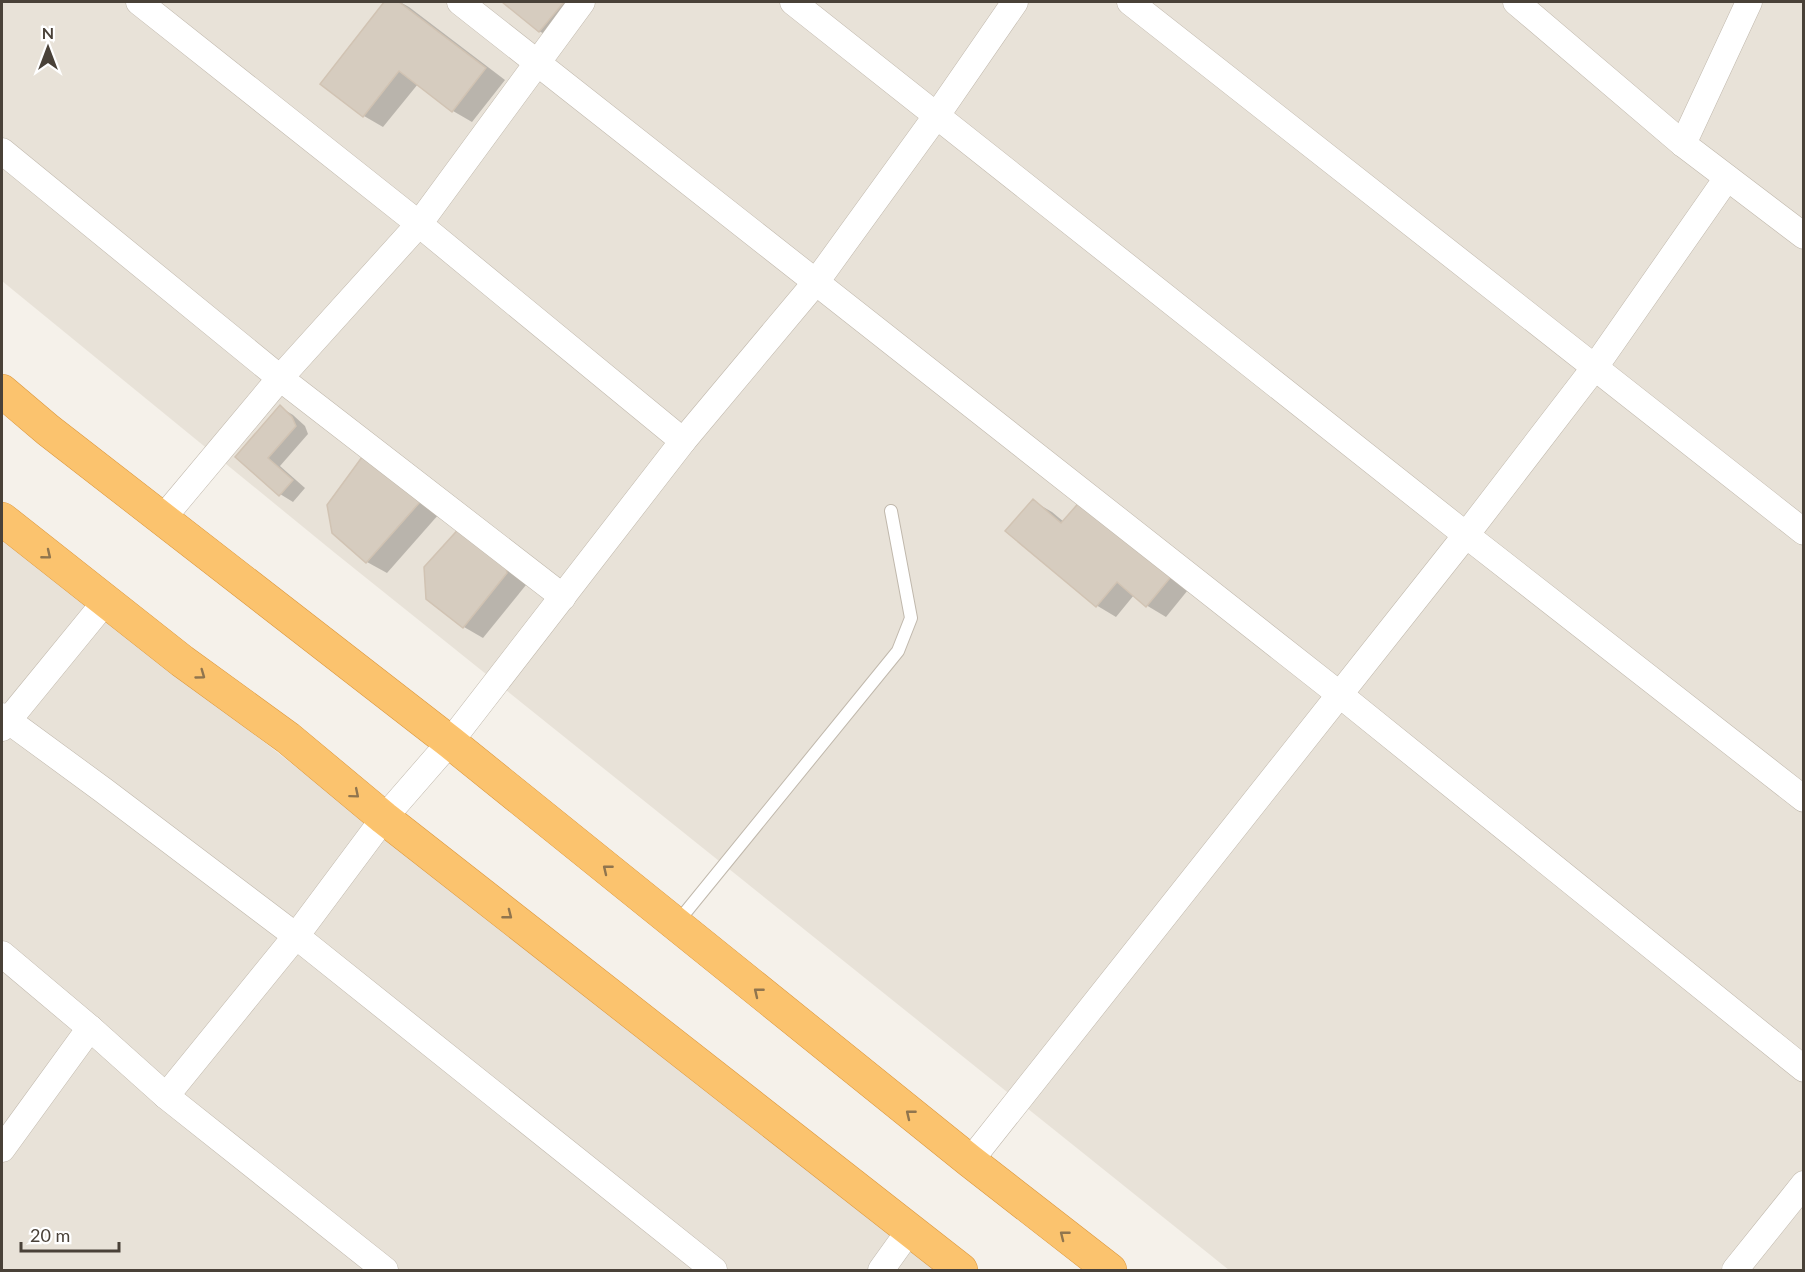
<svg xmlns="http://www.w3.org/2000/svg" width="1805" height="1272" viewBox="0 0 1805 1272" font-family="Lato,sans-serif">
  <rect width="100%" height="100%" fill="#f5f1ea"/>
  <g fill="#e8e2d8">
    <path d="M2 2H1803V1270H1229L335 553 2 281Z"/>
    <path d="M2 536 936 1270H2Z"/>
  </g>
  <g fill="#0003">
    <path d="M386 2H400L409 7 505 80 472 122 453 111 418 84 383 127 364 116 322 84Z"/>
    <path d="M505 2H593L559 42 539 31Z"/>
    <path d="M280 407 293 415 305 426 308 434 280 466 305 488 293 502 280 494 237 457Z"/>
    <path d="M373 444 439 514 387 573 367 562 334 532Z"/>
    <path d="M1033 501 1052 512 1064 522 1192 585 1166 617 1146 605 1134 595 1116 617 1096 605Z"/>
    <path d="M520 552 526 585 483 638 464 627 428 598Z"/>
  </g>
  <g fill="#d6ccbf" stroke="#d1c3b3" stroke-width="1.5">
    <path d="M384 2H399L486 68 452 112 399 71 363 117 320 84Z"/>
    <path d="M502 2H564L539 32Z"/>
    <path d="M280 405 292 417 296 426 268 458 293 480 279 496 235 457Z"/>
    <path d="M373 442 420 502 366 563 332 533 327 505Z"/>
    <path d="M1083 498 1174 573 1146 607 1117 582 1096 607 1005 531 1033 499 1061 523Z"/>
    <path d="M464 523 500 539 507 573 463 628 426 599 424 567Z"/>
  </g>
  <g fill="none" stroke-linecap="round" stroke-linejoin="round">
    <g stroke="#c0b8ac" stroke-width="14">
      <path id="lane" d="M676 924 898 651 911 618 891 511"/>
    </g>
    <g stroke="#c0b8ac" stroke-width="27">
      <g id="street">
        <path d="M139 2 419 224 683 441"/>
        <path d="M460 2 1339 694 1804 1069"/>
        <path d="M793 2 1466 535 1804 799"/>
        <path d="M1130 2 1804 532"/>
        <path d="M1516 2 1683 144 1804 236"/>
        <path d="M1683 144 1749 2"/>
        <path d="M2 151 280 378 563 597"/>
        <path d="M163 518 280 378 419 224 582 2"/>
        <path d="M2 716 103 790 296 936 714 1270"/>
        <path d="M2 728 105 602"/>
        <path d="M2 954 90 1028 166 1096 385 1270"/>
        <path d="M166 1096 296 936 384 818 450 742 683 441 816 282 937 115 1015 2"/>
        <path d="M2 1149 90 1028"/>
        <path d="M970 1161 1466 535 1595 367 1727 178"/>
        <path d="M881 1270 909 1231"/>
        <path d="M1735 1270 1804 1184"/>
      </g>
    </g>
    <g stroke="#db973d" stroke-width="34">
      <g id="highway">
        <path d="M2 391 48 430 450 742 970 1161 1110 1270"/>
        <path d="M2 519 182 661 288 738 384 818 961 1270"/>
      </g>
    </g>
    <use href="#lane" stroke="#fff" stroke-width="12"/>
    <use href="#street" stroke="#fff" stroke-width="26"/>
    <use href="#highway" stroke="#fbc36e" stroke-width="33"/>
  </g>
  <defs><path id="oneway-chevron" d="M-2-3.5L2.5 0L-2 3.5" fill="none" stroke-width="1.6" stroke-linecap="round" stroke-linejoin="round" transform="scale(1.5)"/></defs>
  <g stroke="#90754e">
    <use href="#oneway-chevron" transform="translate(47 555) rotate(39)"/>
    <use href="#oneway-chevron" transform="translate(201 675) rotate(36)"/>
    <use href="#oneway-chevron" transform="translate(355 794) rotate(40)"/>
    <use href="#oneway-chevron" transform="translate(607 869) rotate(-141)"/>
    <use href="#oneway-chevron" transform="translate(508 915) rotate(38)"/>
    <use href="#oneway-chevron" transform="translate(758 992) rotate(-141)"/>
    <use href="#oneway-chevron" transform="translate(910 1114) rotate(-141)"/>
    <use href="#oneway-chevron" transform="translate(1064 1235) rotate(-142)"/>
  </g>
  <rect width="1805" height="1272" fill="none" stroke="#494138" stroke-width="6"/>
  <g transform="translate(48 48)" stroke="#ffffff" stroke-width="4.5" paint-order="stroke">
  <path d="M0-4.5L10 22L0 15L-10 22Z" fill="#494138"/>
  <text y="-9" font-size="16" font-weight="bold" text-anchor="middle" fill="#494138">N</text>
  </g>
  <path d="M21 1242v9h98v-9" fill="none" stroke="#494138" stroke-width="3"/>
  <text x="30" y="1242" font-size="18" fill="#494138" stroke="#ffffff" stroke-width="4.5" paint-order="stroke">20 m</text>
</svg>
